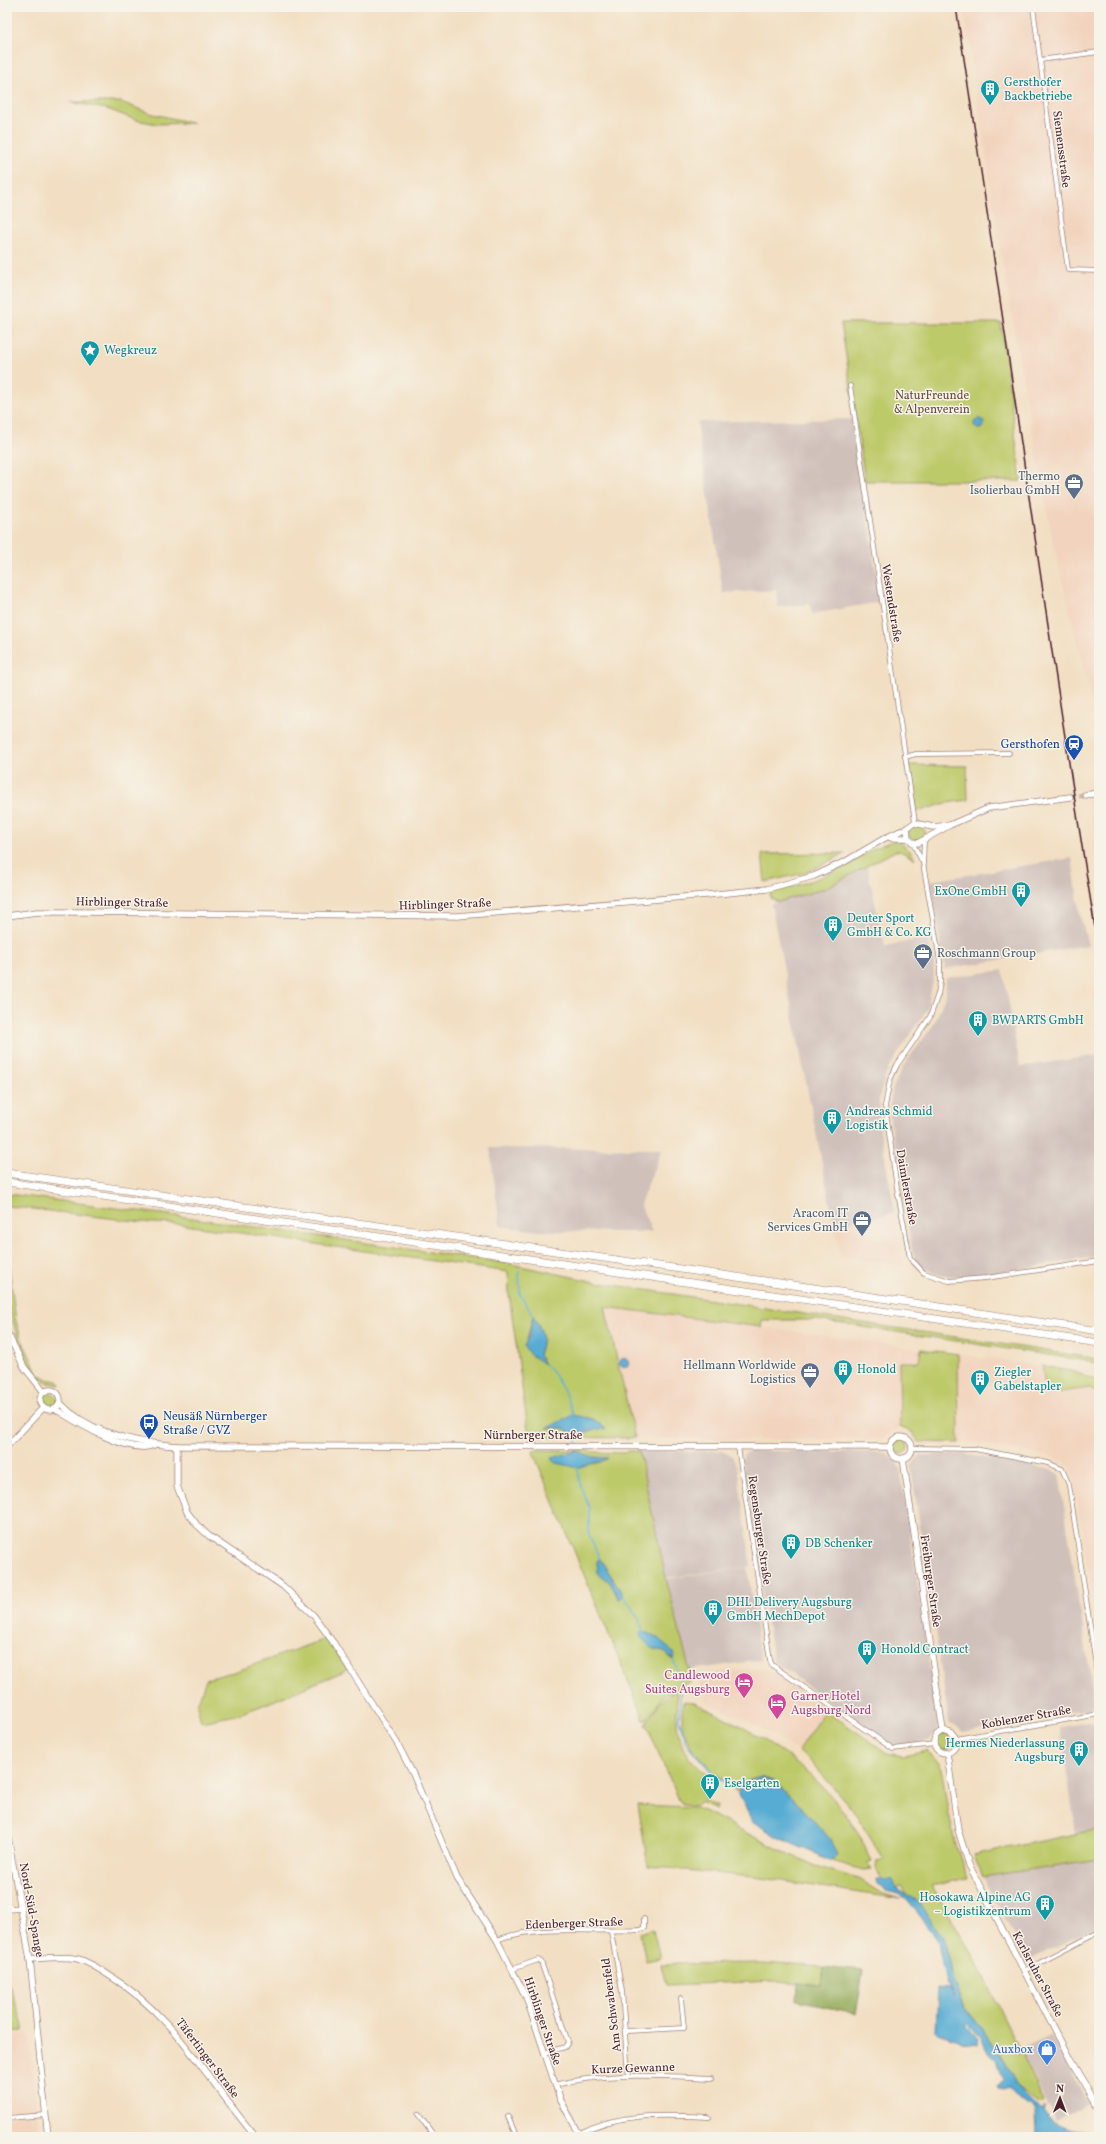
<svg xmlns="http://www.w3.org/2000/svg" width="1106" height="2144" viewBox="0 0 1106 2144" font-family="Vollkorn,serif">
  <rect width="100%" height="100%" fill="#f7f3e8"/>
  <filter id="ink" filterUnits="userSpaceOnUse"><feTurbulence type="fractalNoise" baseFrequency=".025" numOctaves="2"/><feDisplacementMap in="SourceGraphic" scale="8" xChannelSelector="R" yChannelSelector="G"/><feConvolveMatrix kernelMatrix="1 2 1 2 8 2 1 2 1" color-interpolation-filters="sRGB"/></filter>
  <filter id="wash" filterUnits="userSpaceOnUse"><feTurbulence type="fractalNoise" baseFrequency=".012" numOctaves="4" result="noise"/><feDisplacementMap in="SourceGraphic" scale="16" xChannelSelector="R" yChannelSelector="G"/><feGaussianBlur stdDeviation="0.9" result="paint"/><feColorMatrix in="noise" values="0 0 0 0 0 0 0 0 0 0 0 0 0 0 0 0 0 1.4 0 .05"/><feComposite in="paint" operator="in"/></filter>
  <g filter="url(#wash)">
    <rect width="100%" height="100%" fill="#f2dfc3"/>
    <g fill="#f2d4be">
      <path d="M993 7H1099V730L1053 543 1025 391 1002 261 964 11Z"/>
      <path d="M1099 796V821L1092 822 1087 799Z"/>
      <path d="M895 1213 904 1266 841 1257 834 1224Z"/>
      <path d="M605 1307 776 1329 921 1349 919 1362H899L900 1427 881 1439 776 1440 635 1438Z"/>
      <path d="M958 1354 1042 1366 1046 1394 1090 1388 1099 1393V1605L1094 1606 1074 1479 1068 1465 1055 1457 974 1443H959Z"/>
      <path d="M767 1668 825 1710 798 1751 758 1726 730 1712 714 1707 703 1700 709 1694 701 1686 697 1679 726 1671Z"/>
      <path d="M29 2033 40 2137H7V2035Z"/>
    </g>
    <g fill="#cfc0ba">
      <path d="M853 419 880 602 812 614 810 604 778 607 776 590 723 593 697 422Z"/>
      <path d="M1072 858 1080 915 1088 945 945 969 930 881Z"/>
      <path d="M867 867 885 947 928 937 934 965V977L927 1009 888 1069 879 1098V1124L895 1213 834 1224 771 904 824 889Z"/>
      <path d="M1003 970 1020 1067 1099 1055V1256L979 1276H942L923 1268 916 1261 912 1250 890 1119V1105L893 1087 904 1065 934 1024 946 994V978Z"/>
      <path d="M490 1148 662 1149 640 1204 652 1232 538 1231 500 1226Z"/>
      <path d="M639 1451H721L732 1455 737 1466 751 1566 666 1578Z"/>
      <path d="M751 1451 881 1452 886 1453 896 1461 900 1469 938 1720 937 1729 929 1740 901 1747 892 1746 773 1661 742 1460 744 1454Z"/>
      <path d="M964 1454 1053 1470 1059 1474 1094 1700 1093 1706 1089 1709 963 1732 949 1723 911 1466 920 1455Z"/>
      <path d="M747 1567 761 1660 690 1670 667 1579Z"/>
      <path d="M1090 1722 1096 1725 1099 1730V1829L1076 1834 1060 1727Z"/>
      <path d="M1099 1859V1925L1032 1959 1027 1958 982 1877Z"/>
      <path d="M1051 2035 1089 2104 1056 2121 1020 2049Z"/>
    </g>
    <g fill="#bdca6b" stroke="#84744b" fill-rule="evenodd">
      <path d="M70 102H121L149 113 193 123 157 124 136 120 107 109Z"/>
      <path d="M841 323H1001L1021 481H865Z"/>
      <path d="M909 765 967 766 968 800 946 803 917 812Z"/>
      <circle cx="917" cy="833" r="8"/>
      <path d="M899 840 911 852 915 859 900 851H895L824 889 778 902 772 899 770 894 772 891C799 886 825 877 848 864 865 855 879 843 899 840Z"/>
      <path d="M846 853 805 873 765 882 762 854Z"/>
      <path d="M8 1194 185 1217 506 1263 601 1283 1099 1359V1365L1081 1360 817 1320H762L761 1327 605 1307 635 1438 529 1437 509 1294 508 1272 178 1224 151 1223 7 1206ZM533 1316C543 1333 545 1337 539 1355L543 1363 525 1346ZM593 1419 605 1429 593 1430 577 1436 563 1428H548Z"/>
      <path d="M7 1251 16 1321 21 1338 38 1374 47 1379 58 1381 60 1385 44 1382 31 1368 19 1344 7 1300Z"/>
      <path d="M921 1349 958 1354 959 1443 919 1442 912 1432 900 1427 899 1362H919Z"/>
      <path d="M1042 1366 1071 1371 1096 1380 1099 1381V1393L1090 1388 1046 1394Z"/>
      <circle cx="50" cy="1401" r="8"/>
      <circle cx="901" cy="1447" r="7"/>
      <path d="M534 1450H587L590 1452 625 1453 628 1451H639L666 1578 692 1680 663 1697 647 1719H644L533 1452ZM577 1451 593 1457 607 1459C591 1469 570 1461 553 1458ZM599 1559H600L624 1596 619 1599 609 1581 598 1573 597 1561ZM648 1634 659 1638 672 1660 664 1651 641 1638Z"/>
      <path d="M327 1638 347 1669 342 1672 261 1706 236 1715 201 1722 197 1705 206 1679 237 1671Z"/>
      <path d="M677 1689C676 1735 674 1751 716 1781L714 1787 704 1800 717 1806 716 1809 700 1802 697 1806 682 1804 679 1800 646 1724 659 1704Z"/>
      <path d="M683 1701 692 1702C768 1736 839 1781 872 1862L867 1864 872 1869 863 1870 832 1861 837 1855 761 1777 741 1785 738 1793C724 1781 694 1755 687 1740 680 1728 682 1714 683 1701Z"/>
      <path d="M825 1710 887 1753 903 1756 927 1751 940 1762C947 1802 951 1841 968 1878L932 1886C975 1954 1009 2028 1044 2101L1040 2104 1016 2085 999 2052 962 2003 953 1981 950 1961 918 1901 907 1896 903 1887 896 1888 893 1880H882L876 1868 877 1861 883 1859 852 1809 811 1762 798 1751Z"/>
      <circle cx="945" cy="1742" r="8"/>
      <path d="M638 1805 693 1807 709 1813 777 1849 816 1866 858 1879 881 1893 900 1899 762 1878 648 1866Z"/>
      <path d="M1099 1829V1859L982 1877 973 1855Z"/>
      <path d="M653 1929 660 1958 646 1961 640 1933Z"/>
      <path d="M762 1963 823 1967 821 1985 778 1981 666 1985 661 1964Z"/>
      <path d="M7 1979C10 1990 25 2024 23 2031L7 2032Z"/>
    </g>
    <path fill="#96ae5f" stroke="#706645" d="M823 1967 863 1971 856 2015 847 2011 796 2001 797 1983 821 1985Z"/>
    <g fill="#57acd3" stroke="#50667f">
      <circle cx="979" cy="424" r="5"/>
      <path d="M533 1316C543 1332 545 1336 539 1355L544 1364 530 1355 524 1346 529 1336Z"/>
      <circle cx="624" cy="1363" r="4.5"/>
      <path d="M573 1415 593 1419 606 1429 593 1430 577 1436 563 1428H547Z"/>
      <path d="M577 1451 593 1457 608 1458C598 1464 588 1463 578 1468L557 1463 552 1458Z"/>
      <path d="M600 1559 624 1596 619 1599 609 1581 598 1573 597 1561Z"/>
      <path d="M644 1631 659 1638 674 1654 673 1660 664 1651 653 1649 641 1638V1633Z"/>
      <path d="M761 1777 774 1781 805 1811 830 1839 837 1855 832 1861 779 1838 752 1821 738 1793C740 1781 751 1780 761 1777Z"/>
      <path d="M876 1879 893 1880 896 1888 918 1901 943 1938 950 1961 953 1981 962 2003 999 2052 1016 2085 1042 2111 1045 2106 1043 2112C1053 2124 1062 2128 1077 2131 1082 2131 1086 2131 1090 2133V2137H1036L1035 2112 1032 2107 1008 2089 1003 2091 999 2089 998 2085 1003 2080 997 2059 987 2051 981 2037 966 2023V2026L978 2038 977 2044 964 2042 936 2032 938 1988 948 1989 954 1997 946 1983 937 1940 931 1930 907 1899 899 1894 886 1891 882 1886 877 1884Z"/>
    </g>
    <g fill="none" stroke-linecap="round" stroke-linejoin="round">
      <g stroke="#57acd3" stroke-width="1.5">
        <path d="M519 1272 520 1294 533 1316"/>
        <path d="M544 1364C556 1374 570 1400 573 1415"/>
        <path d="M577 1436V1444"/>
        <path d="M578 1468 580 1486 589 1507V1535L600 1559"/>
        <path d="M624 1596 638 1617 644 1631"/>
        <path d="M673 1660 681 1678 679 1719 685 1742 716 1777 738 1789"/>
      </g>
    </g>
  </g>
  <g filter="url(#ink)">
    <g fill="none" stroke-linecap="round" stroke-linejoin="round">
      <path stroke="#d0b9a5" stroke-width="5.5" stroke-dasharray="5.5 3" stroke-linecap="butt" d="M1070 797 1085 795"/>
      <g stroke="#9e7f77" stroke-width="5.5">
        <g id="street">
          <path d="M1033 7 1068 270 1099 271"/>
          <path d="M1040 60 1099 52"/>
          <path d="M850 386 915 822"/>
          <path d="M905 757 916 754 1009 753"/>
          <path d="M924 840 923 863 940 961V982L938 994 930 1017 897 1065 890 1080 885 1106 897 1188 910 1258 924 1273 949 1281 986 1278 1099 1261"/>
          <path d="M912 842 922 861"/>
          <path d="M738 1447 770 1660 772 1665 893 1749 934 1744"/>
          <path d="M912 1448 975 1449 1048 1463 1062 1469 1069 1485 1099 1686"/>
          <path d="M956 1739 1099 1714"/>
          <path d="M611 1932 622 1991 628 2075"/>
          <path d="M497 1940C534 1924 598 1933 640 1930L644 1928V1919"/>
          <path d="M513 1969 538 1960 541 1962 568 2042 565 2047 544 2053"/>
          <path d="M1024 1971 1099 1932"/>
          <path d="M626 2031 684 2028 681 1998"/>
          <path d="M555 2085C606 2072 659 2076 712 2078"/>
          <path d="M418 2114 435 2137"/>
          <path d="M508 2117 517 2137"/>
          <path d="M7 2118 46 2115"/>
          <path d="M578 2134C619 2112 664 2115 709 2117"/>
        </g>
      </g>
      <g stroke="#9e7f77" stroke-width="7">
        <g id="secondary">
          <path d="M1085 795 1099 793"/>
          <path d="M907 828 908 838 912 842 918 843 950 825 989 808 1070 797"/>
          <path d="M891 838H908"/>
          <path d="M7 916 37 912H84L457 916 707 895 767 889 814 876 846 861 885 838 907 828 914 823 933 827 950 825"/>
          <path d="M7 1332 24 1367 44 1392"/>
          <circle cx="50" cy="1400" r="10"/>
          <path d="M60 1403C89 1434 136 1443 177 1446L890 1447"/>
          <path d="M55 1409C76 1422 130 1456 154 1445"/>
          <circle cx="901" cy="1448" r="11"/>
          <path d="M7 1446 43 1408"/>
          <path d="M177 1446V1486L187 1512 197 1525 209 1536 283 1586 314 1616 333 1642 397 1743 413 1774 457 1878 497 1940 526 1997 560 2099 581 2137"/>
          <path d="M903 1458 943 1731"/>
          <circle cx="945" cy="1742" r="11"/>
          <path d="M947 1753 958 1830 969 1865 1071 2061 1099 2108"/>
          <path d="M7 1832 30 1959 48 2137"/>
          <path d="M7 1909 22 1908"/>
          <path d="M30 1959C46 1958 62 1956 78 1959 89 1962 101 1970 110 1976 175 2016 208 2081 256 2137"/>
        </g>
      </g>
      <g stroke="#9e7f77" stroke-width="8">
        <g id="highway">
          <path d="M7 1173 821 1289 1099 1331"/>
          <path d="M7 1182 1099 1343"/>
        </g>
      </g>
      <use href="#street" stroke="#fff" stroke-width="4"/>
      <use href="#secondary" stroke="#fff" stroke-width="5.5"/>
      <use href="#highway" stroke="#fff" stroke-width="7"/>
      <path stroke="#4a1f2b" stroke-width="1.5" d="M956 7C1005 322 1047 637 1099 952"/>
    </g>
  </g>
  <defs>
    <g id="building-pin" transform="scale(1)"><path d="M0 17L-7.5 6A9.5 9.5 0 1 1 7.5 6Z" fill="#0f9aa8" stroke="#f7f3e8"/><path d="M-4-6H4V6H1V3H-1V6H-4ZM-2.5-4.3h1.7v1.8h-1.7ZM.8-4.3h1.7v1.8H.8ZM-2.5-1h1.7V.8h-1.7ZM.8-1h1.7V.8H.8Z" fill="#fff"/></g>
    <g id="sight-pin" transform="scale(1)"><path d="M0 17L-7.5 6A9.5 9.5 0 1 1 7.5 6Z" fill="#0f9aa8" stroke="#f7f3e8"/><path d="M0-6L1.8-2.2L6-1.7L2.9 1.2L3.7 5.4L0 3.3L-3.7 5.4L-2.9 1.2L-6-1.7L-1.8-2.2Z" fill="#fff"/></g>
    <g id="office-pin" transform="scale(1)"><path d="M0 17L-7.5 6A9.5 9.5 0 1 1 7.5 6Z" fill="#5c6f8a" stroke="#f7f3e8"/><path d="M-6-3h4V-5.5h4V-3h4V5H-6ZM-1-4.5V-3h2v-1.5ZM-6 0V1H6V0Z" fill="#fff"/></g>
    <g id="station-pin" transform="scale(1)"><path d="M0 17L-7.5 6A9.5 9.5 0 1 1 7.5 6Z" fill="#1a4fb4" stroke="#f7f3e8"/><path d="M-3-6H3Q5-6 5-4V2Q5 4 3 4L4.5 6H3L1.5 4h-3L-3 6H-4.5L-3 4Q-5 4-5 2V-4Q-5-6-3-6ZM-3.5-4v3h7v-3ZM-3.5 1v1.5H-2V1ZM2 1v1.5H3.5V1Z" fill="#fff"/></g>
    <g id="bus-pin" transform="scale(1)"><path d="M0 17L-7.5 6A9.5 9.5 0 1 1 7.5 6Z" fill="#1a4fb4" stroke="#f7f3e8"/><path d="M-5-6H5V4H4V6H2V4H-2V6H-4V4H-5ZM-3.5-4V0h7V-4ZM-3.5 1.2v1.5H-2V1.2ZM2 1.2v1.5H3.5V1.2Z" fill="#fff"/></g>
    <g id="hotel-pin" transform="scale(1)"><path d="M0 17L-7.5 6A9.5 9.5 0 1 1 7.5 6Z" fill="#d1479c" stroke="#f7f3e8"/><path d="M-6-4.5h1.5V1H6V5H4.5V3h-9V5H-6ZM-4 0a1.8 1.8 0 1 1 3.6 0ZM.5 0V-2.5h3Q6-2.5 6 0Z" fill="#fff"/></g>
    <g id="shop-pin" transform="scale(1)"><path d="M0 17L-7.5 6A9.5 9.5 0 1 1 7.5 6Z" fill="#3f7fe0" stroke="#f7f3e8"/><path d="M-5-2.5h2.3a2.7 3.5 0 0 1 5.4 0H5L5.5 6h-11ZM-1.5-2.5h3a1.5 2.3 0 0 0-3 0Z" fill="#fff"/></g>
  </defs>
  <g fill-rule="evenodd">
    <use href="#building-pin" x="990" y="89"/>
    <use href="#sight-pin" x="90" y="350"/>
    <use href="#office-pin" x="1074" y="483"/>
    <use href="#station-pin" x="1074" y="744"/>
    <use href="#building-pin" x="1021" y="891"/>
    <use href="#building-pin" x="833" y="925"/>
    <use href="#office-pin" x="923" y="953"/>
    <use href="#building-pin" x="978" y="1020"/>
    <use href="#building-pin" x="832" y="1118"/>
    <use href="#office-pin" x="862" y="1220"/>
    <use href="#building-pin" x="843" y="1369"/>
    <use href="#office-pin" x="810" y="1372"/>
    <use href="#building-pin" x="980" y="1379"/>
    <use href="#bus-pin" x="149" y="1423"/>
    <use href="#building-pin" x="791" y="1543"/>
    <use href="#building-pin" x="713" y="1609"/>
    <use href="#building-pin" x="867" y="1649"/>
    <use href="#hotel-pin" x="744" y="1682"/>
    <use href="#hotel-pin" x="777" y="1703"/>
    <use href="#building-pin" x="1079" y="1750"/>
    <use href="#building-pin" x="710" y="1783"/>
    <use href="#building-pin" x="1045" y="1904"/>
    <use href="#shop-pin" x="1047" y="2049"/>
  </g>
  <g text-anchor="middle" stroke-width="3" stroke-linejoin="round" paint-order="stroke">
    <g font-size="12" fill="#0d838f" stroke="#f7f3e8" text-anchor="start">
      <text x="1004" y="86">Gersthofer<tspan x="1004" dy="14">Backbetriebe</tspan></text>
      <text x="104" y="354">Wegkreuz</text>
      <text x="1007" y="895" text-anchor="end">ExOne GmbH</text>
      <text x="847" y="922">Deuter Sport<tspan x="847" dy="14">GmbH &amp; Co. KG</tspan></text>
      <text x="992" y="1024">BWPARTS GmbH</text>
      <text x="846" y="1115">Andreas Schmid<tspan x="846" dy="14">Logistik</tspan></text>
      <text x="857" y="1373">Honold</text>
      <text x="994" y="1376">Ziegler<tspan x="994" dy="14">Gabelstapler</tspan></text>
      <text x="805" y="1547">DB Schenker</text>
      <text x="727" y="1606">DHL Delivery Augsburg<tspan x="727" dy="14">GmbH MechDepot</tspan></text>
      <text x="881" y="1653">Honold Contract</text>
      <text x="1065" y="1747" text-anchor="end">Hermes Niederlassung<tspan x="1065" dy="14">Augsburg</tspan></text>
      <text x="724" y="1787">Eselgarten</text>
      <text x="1031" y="1901" text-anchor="end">Hosokawa Alpine AG<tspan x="1031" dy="14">– Logistikzentrum</tspan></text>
    </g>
    <g font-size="12" fill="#4a1f2b" stroke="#f7f3e8">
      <text transform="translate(1062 149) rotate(83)" y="4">Siemensstraße</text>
      <text transform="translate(892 603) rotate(81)" y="4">Westendstraße</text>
      <text transform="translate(122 902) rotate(1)" y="4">Hirblinger Straße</text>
      <text transform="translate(445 904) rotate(-2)" y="4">Hirblinger Straße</text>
      <text transform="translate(907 1187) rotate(80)" y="4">Daimlerstraße</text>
      <text x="533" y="1439">Nürnberger Straße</text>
      <text transform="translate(760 1530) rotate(82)" y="4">Regensburger Straße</text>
      <text transform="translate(931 1581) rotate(82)" y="4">Freiburger Straße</text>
      <text transform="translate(1026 1717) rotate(-10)" y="4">Koblenzer Straße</text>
      <text transform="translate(32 1910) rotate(80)" y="4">Nord-Süd-Spange</text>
      <text transform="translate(574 1923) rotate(-2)" y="4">Edenberger Straße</text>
      <text transform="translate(1038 1974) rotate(62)" y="4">Karlsruher Straße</text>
      <text transform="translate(611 2005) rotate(-97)" y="4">Am Schwabenfeld</text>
      <text transform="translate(543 2021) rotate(71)" y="4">Hirblinger Straße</text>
      <text transform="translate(208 2058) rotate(53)" y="4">Täfertinger Straße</text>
      <text transform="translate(633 2068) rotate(-2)" y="4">Kurze Gewanne</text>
    </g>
    <g font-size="12" fill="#674a3b" stroke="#f7f3e8">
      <text x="932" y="399">NaturFreunde<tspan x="932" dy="14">&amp; Alpenverein</tspan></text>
    </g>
    <g font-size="12" fill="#4e5e75" stroke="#f7f3e8" text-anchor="end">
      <text x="1060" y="480">Thermo<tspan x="1060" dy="14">Isolierbau GmbH</tspan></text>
      <text x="937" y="957" text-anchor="start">Roschmann Group</text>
      <text x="848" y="1217">Aracom IT<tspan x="848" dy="14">Services GmbH</tspan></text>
      <text x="796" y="1369">Hellmann Worldwide<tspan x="796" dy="14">Logistics</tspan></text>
    </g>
    <g font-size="12" fill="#164399" stroke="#f7f3e8" text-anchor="end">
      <text x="1060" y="748">Gersthofen</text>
      <text x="163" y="1420" text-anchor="start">Neusäß Nürnberger<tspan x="163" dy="14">Straße / GVZ</tspan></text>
    </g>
    <g font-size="12" fill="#b23c85" stroke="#f7f3e8" text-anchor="end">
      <text x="730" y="1679">Candlewood<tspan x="730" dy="14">Suites Augsburg</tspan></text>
      <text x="791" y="1700" text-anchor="start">Garner Hotel<tspan x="791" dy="14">Augsburg Nord</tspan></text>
    </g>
    <g font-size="12" fill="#366cbe" stroke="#f7f3e8" text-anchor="end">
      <text x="1033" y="2053">Auxbox</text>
    </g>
  </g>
  <rect width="1106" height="2144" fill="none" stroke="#f7f3e8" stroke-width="24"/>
  <g transform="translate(1060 2098) rotate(1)" stroke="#f7f3e8" stroke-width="3" paint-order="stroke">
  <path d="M0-3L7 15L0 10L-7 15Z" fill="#4a1f2b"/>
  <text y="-6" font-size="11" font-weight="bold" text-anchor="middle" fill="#4a1f2b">N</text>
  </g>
</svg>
